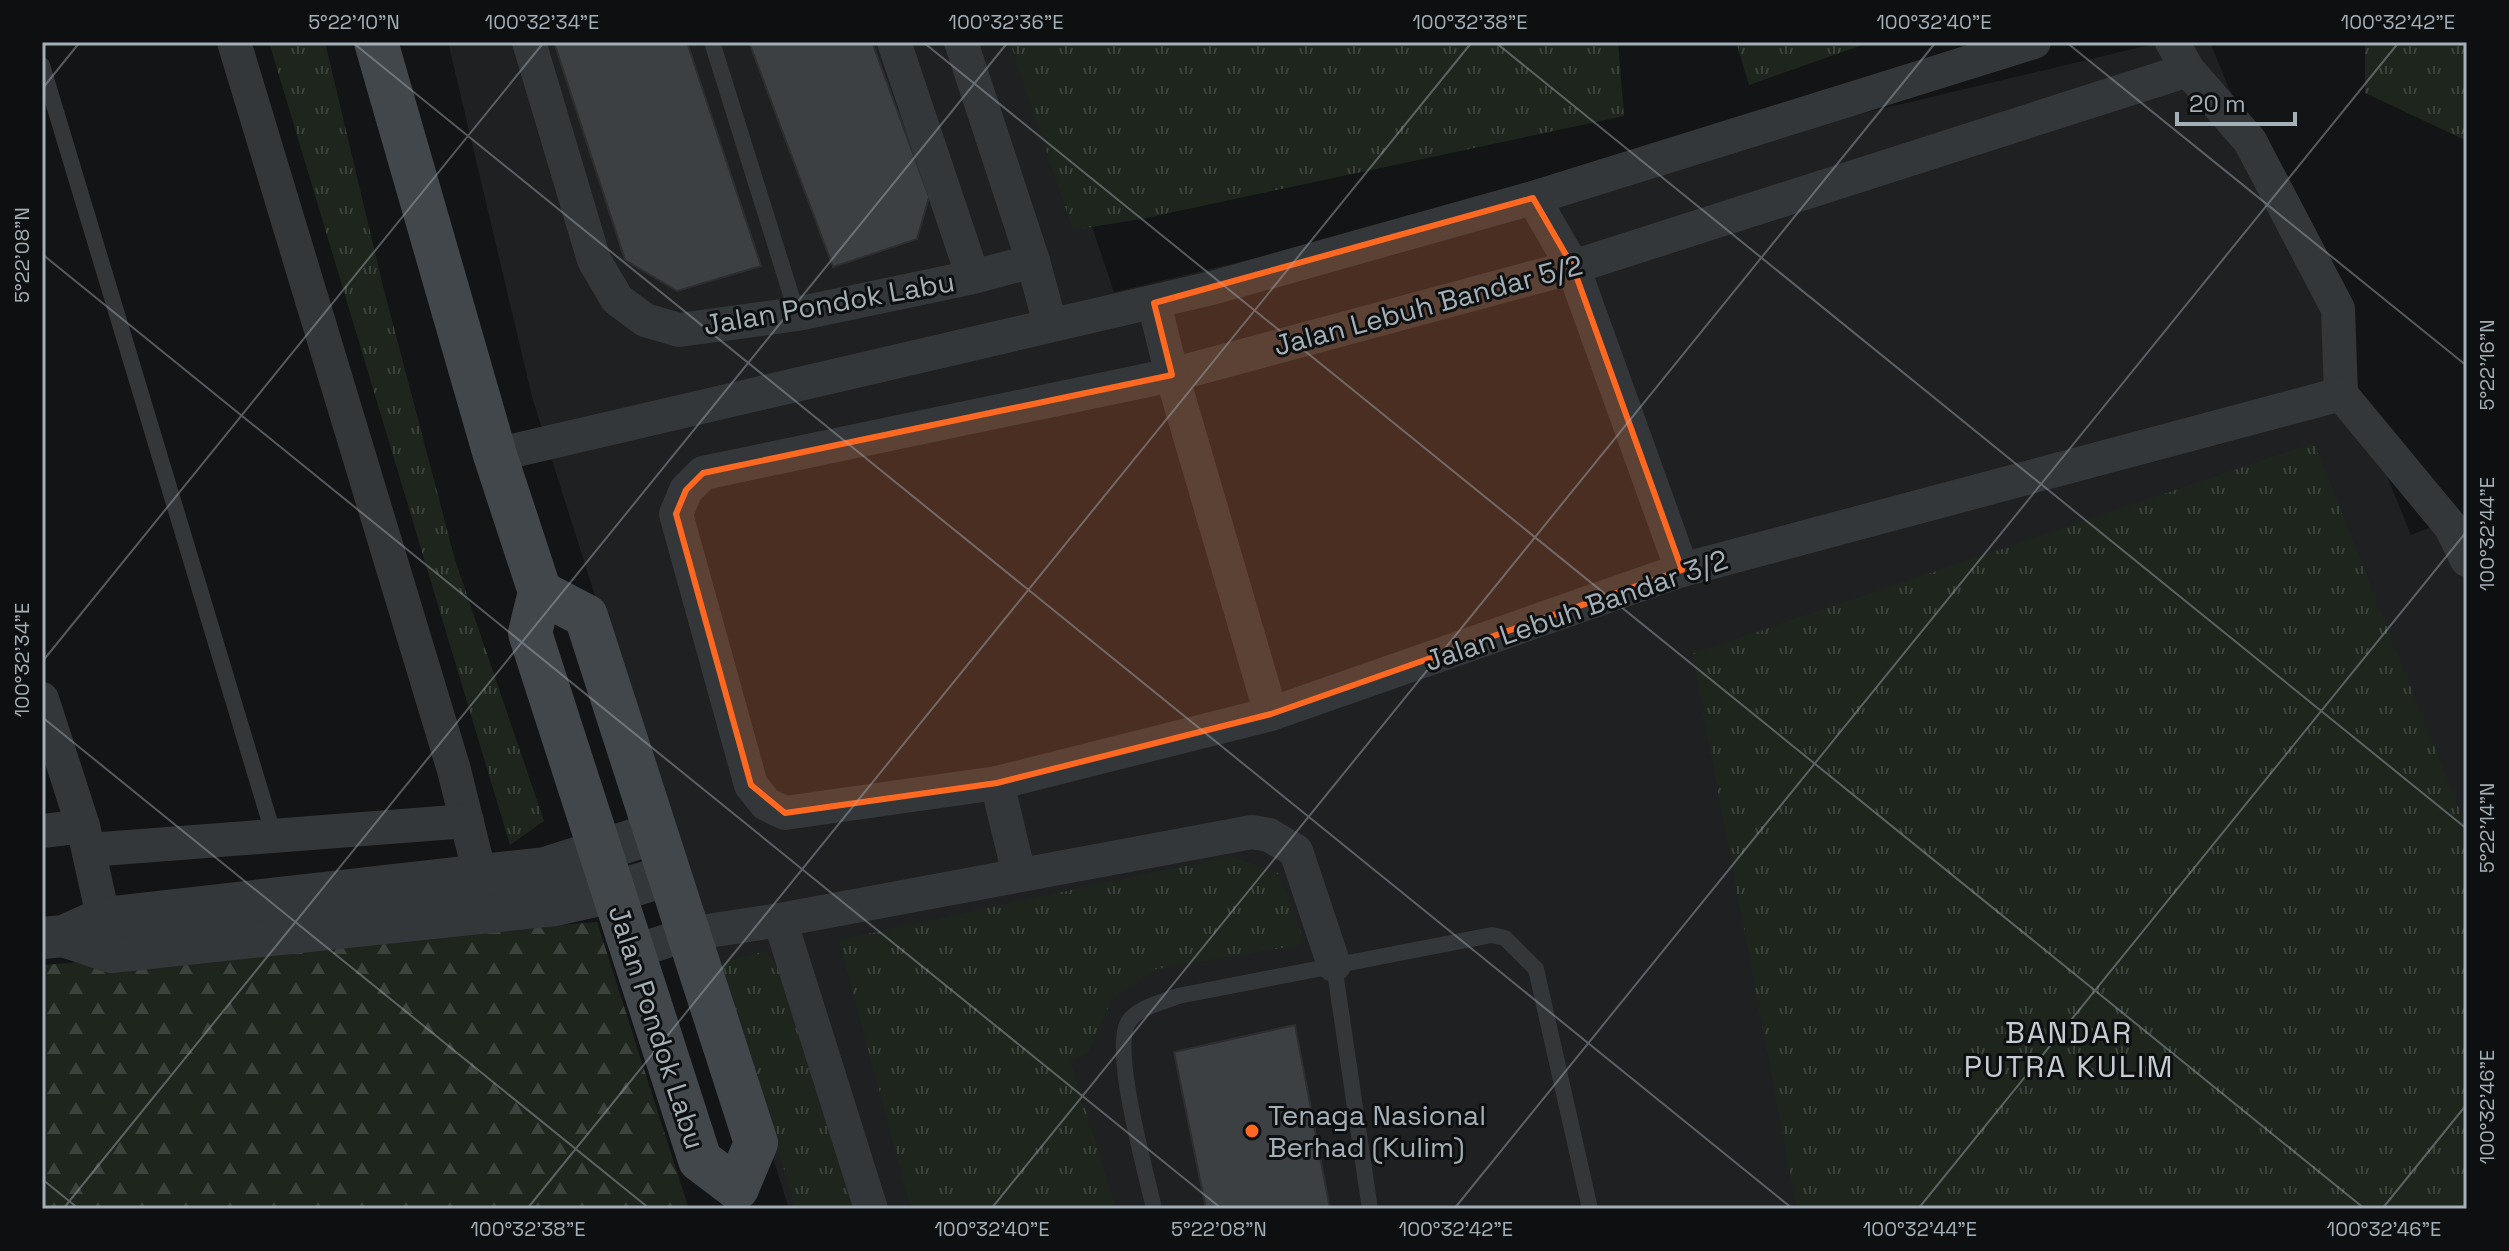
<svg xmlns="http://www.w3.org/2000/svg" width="2509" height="1251" viewBox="0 0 2509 1251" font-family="'Space Grotesk',sans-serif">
  <defs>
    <pattern id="grass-tufts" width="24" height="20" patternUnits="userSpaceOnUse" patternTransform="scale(2)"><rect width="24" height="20" fill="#1e251d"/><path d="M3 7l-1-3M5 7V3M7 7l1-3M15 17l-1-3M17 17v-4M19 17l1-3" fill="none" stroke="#3c423c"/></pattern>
    <pattern id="forest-firs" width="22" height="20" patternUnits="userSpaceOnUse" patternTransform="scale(2)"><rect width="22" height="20" fill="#1e251d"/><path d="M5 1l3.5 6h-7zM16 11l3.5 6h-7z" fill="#3c423c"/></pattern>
  </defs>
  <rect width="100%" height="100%" fill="#131415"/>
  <path fill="#1f2022" d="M448 42H1030L1114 292 2162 42H2210L2411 535 2467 513V1209H789L532 397Z"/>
  <g fill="url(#grass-tufts)">
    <path d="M269 42H325L383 286 455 560 544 821 510 845Z"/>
    <path d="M1010 42H1618L1624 116 1141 219 1073 230Z"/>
    <path d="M1736 42H1871L1749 85Z"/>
    <path d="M2365 42H2467V141L2365 93Z"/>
    <path d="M2314 443 2467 829V1209H1797L1692 654Z"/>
    <path d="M1230 856 1278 873 1305 944 1157 969 1112 999 1088 1053 1070 1060 1116 1209H911L839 940Z"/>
    <path d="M766 951 789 981 856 1209H796L721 963Z"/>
  </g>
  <path fill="url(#forest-firs)" d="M597 922 689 1209H42V965Z"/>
  <g fill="#3d4043" stroke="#2d2e31" stroke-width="2">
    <path d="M554 42H687L761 266 677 291 625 260Z"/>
    <path d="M749 42H872L929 197 917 239 833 267Z"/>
    <path d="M1295 1025 1330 1209H1206L1174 1052Z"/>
  </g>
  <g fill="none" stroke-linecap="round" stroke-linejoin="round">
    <g stroke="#34373a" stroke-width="16">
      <path d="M712 42 797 314"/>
      <path d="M42 65 274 836"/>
      <path d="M1334 965 1370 1209"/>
      <path d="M1154 1209C1147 1175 1110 1047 1129 1021 1139 1007 1163 1002 1178 996L1492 935 1505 938 1536 969 1590 1209"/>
    </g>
    <g stroke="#34373a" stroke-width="34">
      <path d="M234 42 454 770 480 875"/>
      <path d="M529 42 594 260 617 299 645 320 679 330 797 314 973 277 1033 261"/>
      <path d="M894 42 973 277"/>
      <path d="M961 42 1033 261 1050 324"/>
      <path d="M2172 42 2188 70 2250 141 2338 309 2341 394"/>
      <path d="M2188 70 1573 267 1172 375 703 473 686 490 676 514 751 785 766 804 785 813 997 783 1271 714 1682 570 2341 394"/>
      <path d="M1533 198 1573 267 1682 570"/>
      <path d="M1154 303 1172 375 1271 714"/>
      <path d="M2341 394 2451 527 2467 560"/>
      <path d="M495 455 1212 288 1533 198 2034 42"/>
      <path d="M42 699 83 826 109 943"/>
      <path d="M997 783 1019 874"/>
      <path d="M42 831 83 826"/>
      <path d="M89 850 467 821"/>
      <path d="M780 920 871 1209"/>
      <path d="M633 952 688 934 780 920 1252 832 1269 835 1296 851 1334 965"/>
    </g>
    <g stroke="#34373a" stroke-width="42">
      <path d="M64 936 111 952 555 905 613 892 669 875"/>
      <path d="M42 938 64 936 104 918 545 868 655 833"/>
    </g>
    <g stroke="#42474b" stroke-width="44">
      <path d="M376 42 495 455 540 592 530 633 700 1160 737 1188"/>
      <path d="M540 592 586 616 756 1143 737 1188"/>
    </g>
  </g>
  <path fill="#ff6821" fill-opacity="0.2" stroke="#ff6821" stroke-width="6" stroke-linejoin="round" d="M1533 198 1573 267 1682 570 1271 714 997 783 785 813 751 785 676 514 686 490 703 473 1172 375 1154 303Z"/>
  <path fill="none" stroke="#a4b0b7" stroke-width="2" stroke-opacity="0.45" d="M352 42 1793 1209M923 42 2365 1209M1495 42 2467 829M2066 42 2467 366M42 89 80 42M42 254 1222 1209M42 662 544 42M42 717 650 1209M42 1179 79 1209M63 1209 1008 42M527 1209 1472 42M991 1209 1936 42M1454 1209 2399 42M1918 1209 2467 531M2382 1209 2467 1104"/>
  <circle fill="#ff6821" stroke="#0e0f10" stroke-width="3" cx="1252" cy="1131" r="8"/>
  <g text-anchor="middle" stroke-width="6" stroke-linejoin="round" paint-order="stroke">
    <g font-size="28" fill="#a4b0b7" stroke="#0e0f10">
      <text transform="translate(829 303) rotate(-10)" y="10">Jalan Pondok Labu</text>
      <text transform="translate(1428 305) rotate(-15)" y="10">Jalan Lebuh Bandar 5/2</text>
      <text transform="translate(1576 610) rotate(-19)" y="10">Jalan Lebuh Bandar 3/2</text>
      <text transform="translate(657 1027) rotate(72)" y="10">Jalan Pondok Labu</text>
    </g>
    <g font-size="28" fill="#a4b0b7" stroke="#0e0f10" text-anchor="start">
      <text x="1268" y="1125">Tenaga Nasional<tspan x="1268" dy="32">Berhad (Kulim)</tspan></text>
    </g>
    <g font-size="30" letter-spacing="2" fill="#c5cdd2" stroke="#0e0f10">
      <text x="2069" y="1043">BANDAR<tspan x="2069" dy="34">PUTRA KULIM</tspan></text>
    </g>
  </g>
  <rect width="2509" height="1251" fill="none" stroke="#0e0f10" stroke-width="88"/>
  <path d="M2177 112v12h118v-12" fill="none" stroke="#a4b0b7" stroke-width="4"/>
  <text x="2189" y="112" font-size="24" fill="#a4b0b7" stroke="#0e0f10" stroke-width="6" paint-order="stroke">20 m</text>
  <rect x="44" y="44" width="2421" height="1163" fill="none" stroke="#a4b0b7" stroke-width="3"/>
  <g font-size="20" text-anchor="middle" fill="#a4b0b7">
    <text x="354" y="29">5°22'10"N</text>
    <text x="542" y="29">100°32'34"E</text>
    <text x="1006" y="29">100°32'36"E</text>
    <text x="1470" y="29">100°32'38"E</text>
    <text x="1934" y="29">100°32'40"E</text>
    <text x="2398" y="29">100°32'42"E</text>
    <text transform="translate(22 255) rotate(-90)" y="7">5°22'08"N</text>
    <text transform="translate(2487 365) rotate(-90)" y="7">5°22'16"N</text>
    <text transform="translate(2487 534) rotate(-90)" y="7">100°32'44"E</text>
    <text transform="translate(22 660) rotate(-90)" y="7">100°32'34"E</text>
    <text transform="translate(2487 828) rotate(-90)" y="7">5°22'14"N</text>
    <text transform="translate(2487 1107) rotate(-90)" y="7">100°32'46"E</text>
    <text x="528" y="1236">100°32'38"E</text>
    <text x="992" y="1236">100°32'40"E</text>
    <text x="1219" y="1236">5°22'08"N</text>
    <text x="1456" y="1236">100°32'42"E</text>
    <text x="1920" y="1236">100°32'44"E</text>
    <text x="2384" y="1236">100°32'46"E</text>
  </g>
</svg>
